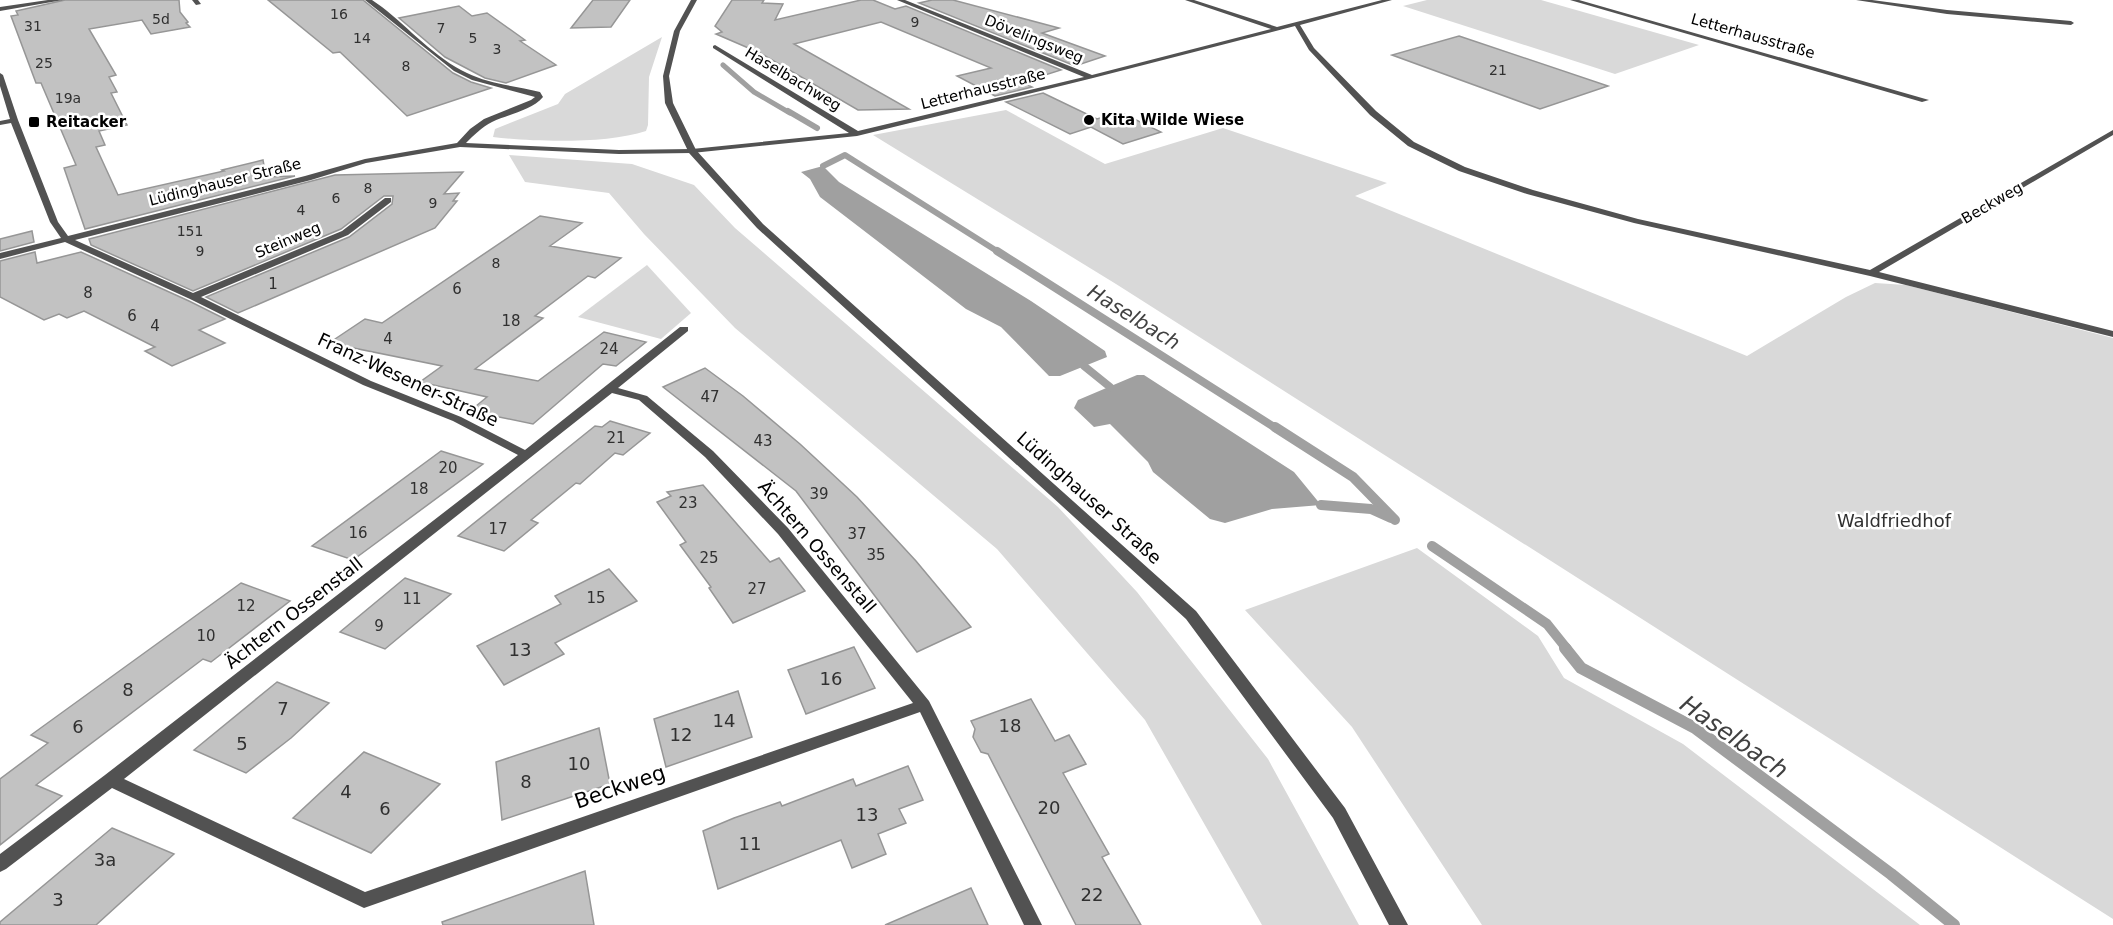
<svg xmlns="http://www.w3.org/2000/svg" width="2113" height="925" viewBox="0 0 2113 925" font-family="'DejaVu Sans',sans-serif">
  <rect width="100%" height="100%" fill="#fff"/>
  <g fill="#d9d9d9">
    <path d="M1427 0H1541L1699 45 1615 74 1403 6Z"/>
    <path d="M662 37 649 77 648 125 646 131C607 144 534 142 493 137L495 129 558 104 565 94Z"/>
    <path d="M1006 110 1105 164 1223 128 1387 183 1355 196 1747 356 1846 297 1875 283 1906 285 2113 338V919L1116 284 873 135Z"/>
    <path d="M509 155 632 164 694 185 735 228 1058 507 1137 592 1268 759 1359 925H1262L1145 720 997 549 735 328 644 234 609 193 525 182Z"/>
    <path d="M647 265 691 313 661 339 578 317Z"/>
    <path d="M1417 548 1538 636 1564 678 1683 744 1920 925H1482L1352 727 1245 610Z"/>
  </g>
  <g fill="#a0a0a0">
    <path d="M823 166 839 182 1031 301 1105 351 1107 357 1060 376H1049L1001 327 966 309 820 197 810 179 801 172Z"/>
    <path d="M1137 375H1144L1294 472 1321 505 1272 509 1225 523 1210 519 1153 472 1148 462 1110 424 1094 427 1074 408 1078 400Z"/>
  </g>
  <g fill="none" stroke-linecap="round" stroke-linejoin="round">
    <path stroke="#a0a0a0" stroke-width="5" d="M723 65 754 92 790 113"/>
    <g stroke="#a0a0a0" stroke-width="6">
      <path d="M788 111 817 128"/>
      <path d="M823 166 845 155 1000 253"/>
    </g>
    <g stroke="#a0a0a0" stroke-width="8">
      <path d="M997 251 1277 429"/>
      <path d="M1084 366 1110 387"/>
    </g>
    <g stroke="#a0a0a0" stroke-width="10">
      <path d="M1275 427 1353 477 1395 520"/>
      <path d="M1321 505 1371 509 1391 518"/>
      <path d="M1432 546 1547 624 1567 649"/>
    </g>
    <path stroke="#a0a0a0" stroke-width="12" d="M1565 648 1581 668 1695 728 1891 874 1954 925"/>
  </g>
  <g fill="#c2c2c2" stroke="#969696" stroke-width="1.5">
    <path d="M65 0H179L180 12 188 22 186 23 190 27 151 34 142 20 89 29 116 75 109 77 117 92 111 93 127 125 99 131 105 145 96 147 118 195 224 171 222 170 263 160 266 177 295 176 85 229 64 168 76 165 41 83H36L11 16 18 15 16 11Z"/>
    <path d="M268 0H363L453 73 471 82 491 88 407 116 340 52 333 53Z"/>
    <path d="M593 0H630L611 27 571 28Z"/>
    <path d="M732 0H764L762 3 783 4 775 20 861 0H873L895 9 906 6 1061 70 1023 82 1015 79 1032 87 995 96 957 76 991 68 881 22 794 44 909 109 858 110 760 53 716 34 722 32 715 26Z"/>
    <path d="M932 0H953L1059 28 1042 33 1105 56 1075 66 919 3Z"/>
    <path d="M459 6 472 16 487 13 525 40 520 41 556 65 506 83 485 78 445 57 399 18Z"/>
    <path d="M1459 36 1608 86 1540 109 1392 55Z"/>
    <path d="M1043 93 1097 119 1120 112 1161 132 1123 144 1091 127 1070 134 1006 102Z"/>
    <path d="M463 172 444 194 459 193 453 201H457L435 228 238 313 206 297 349 237 392 204 393 196H384L341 229 193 291 91 245 89 239 335 175Z"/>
    <path d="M540 216 582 223 550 246 621 258 595 278 588 276 535 316 543 318 475 369 538 381 604 332 646 342 616 366 603 364 533 424 470 411 487 397 420 382 442 366 329 343 365 319 382 323Z"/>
    <path d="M32 231 34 242 0 251V239Z"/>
    <path d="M35 252 37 263 81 252 189 301 225 319 199 330 225 343 172 366 145 351 155 347 84 311 67 318 59 314 44 320 0 297V261Z"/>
    <path d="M705 368 743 396 800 444 857 497 916 561 971 627 917 652 796 491 663 387Z"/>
    <path d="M610 421 650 433 623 455 615 453 580 484 576 483 531 520 538 523 504 551 458 536 595 426 602 427Z"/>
    <path d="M441 451 483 464 353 560 312 546Z"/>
    <path d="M703 485 770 562 779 558 805 591 733 623 709 588 711 587 680 545 686 542 657 502 671 496 667 492Z"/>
    <path d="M609 569 637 601 555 643 564 654 504 685 477 646 561 604 555 596Z"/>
    <path d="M405 578 451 594 385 649 340 632Z"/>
    <path d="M241 583 290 601 211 662 203 659 36 785 62 796 0 845V779L48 743 31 735Z"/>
    <path d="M854 647 875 688 806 714 788 670Z"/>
    <path d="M277 682 329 703 291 738 246 773 194 750Z"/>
    <path d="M738 691 752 737 666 767 654 719Z"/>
    <path d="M1031 699 1055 741 1069 735 1086 764 1063 773 1109 854 1102 857 1141 925H1076L988 754 981 752 973 737 975 729 971 721Z"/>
    <path d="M599 728 610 784 502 820 496 762Z"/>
    <path d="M364 752 440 784 371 853 293 818Z"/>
    <path d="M908 766 923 800 899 809 906 823 878 834 886 854 852 868 841 840 718 889 703 831 734 818 780 802 782 806 853 779 856 786Z"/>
    <path d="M112 828 174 854 96 925H0V922Z"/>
    <path d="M585 871 594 925H443L442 922Z"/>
    <path d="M971 888 988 925H885Z"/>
  </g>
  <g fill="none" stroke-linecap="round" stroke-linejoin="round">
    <g fill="#525252" fill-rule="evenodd">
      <path d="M48 0H63L0 11V7Z"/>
      <path d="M192 0H198L201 4 196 5Z"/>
      <path d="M365 0H372L382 7C409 28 435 58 467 73 489 84 516 86 540 92L543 97C531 111 508 114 492 122 482 127 474 135 466 143L619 150 692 149 849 133 713 48V46L715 45 858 131 1084 77 897 0H905L1092 75 1271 29 1185 0H1194L1277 27 1382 0H1392L1300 25 1314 48 1376 111 1414 142 1465 167 1533 190 1638 219 1870 270 2113 130V135L1879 272 2113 331V337L1870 276 1634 223 1527 194 1459 171 1408 146 1370 115 1309 50 1295 26 1093 78 857 136 692 153 619 154 460 147 366 163 311 180 75 240 193 293 342 231 385 198H391V202L348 235 201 297 371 381 461 417 525 450 680 327H688V331L618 388 647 396 713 451 788 528 929 701 1042 925H1024L920 712 364 908 112 788 6 869 0 872V854L105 775 518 455 453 421 363 385 190 299 65 242 0 259V253L61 238 50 222 11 123 0 125V121L10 119 0 86V73L3 75 18 120 58 222 68 236 305 176 365 159 457 143 470 129 484 119 531 100 535 97 472 80 454 71ZM612 393 639 400 705 457 778 534 913 703 365 892 124 779Z"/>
      <path d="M1570 0H1579L1929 100 1922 102Z"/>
      <path d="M1856 0H1872L1947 10 2071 21 2074 23 2071 25 1947 14Z"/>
    </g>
    <path fill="#525252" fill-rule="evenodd" d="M691 0H697L680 31 669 76 673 103 696 150 763 224 1196 611 1345 808 1408 925H1389L1333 818 1186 619 757 228 689 153 665 103 663 76 674 31Z"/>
  </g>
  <g fill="#000" stroke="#fff" stroke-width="2">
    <circle cx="1089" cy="120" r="6"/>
    <rect x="28" y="116" width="12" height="12" rx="3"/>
  </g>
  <g text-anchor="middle" stroke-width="5" stroke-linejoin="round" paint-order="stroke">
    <g font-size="14" fill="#303030">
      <text x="339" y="19">16</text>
      <text x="161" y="24">5d</text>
      <text x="915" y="27">9</text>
      <text x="33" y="31">31</text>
      <text x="441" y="33">7</text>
      <text x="362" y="43">14</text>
      <text x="473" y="43">5</text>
      <text x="497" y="54">3</text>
      <text x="44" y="68">25</text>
      <text x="406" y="71">8</text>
      <text x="1498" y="75">21</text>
      <text x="68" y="103">19a</text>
      <text x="368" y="193">8</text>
      <text x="336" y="203">6</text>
      <text x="433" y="208">9</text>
      <text x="301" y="215">4</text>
      <text x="190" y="236">151</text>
      <text x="200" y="256">9</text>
      <text x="496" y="268">8</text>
    </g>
    <g font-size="15" fill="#000" stroke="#fff">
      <text transform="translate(1753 36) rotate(16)" y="5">Letterhausstraße</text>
      <text transform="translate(1034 39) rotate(22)" y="5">Dövelingsweg</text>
      <text transform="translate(793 79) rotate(31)" y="5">Haselbachweg</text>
      <text transform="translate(983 89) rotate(-14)" y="5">Letterhausstraße</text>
      <text transform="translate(225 182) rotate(-14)" y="5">Lüdinghauser Straße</text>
      <text transform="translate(1992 203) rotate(-30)" y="5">Beckweg</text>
      <text transform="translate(288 240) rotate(-23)" y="5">Steinweg</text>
    </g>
    <g font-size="15" font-weight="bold" fill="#000" stroke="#fff" text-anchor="start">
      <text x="1101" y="125">Kita Wilde Wiese</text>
      <text x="46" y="127">Reitacker</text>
    </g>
    <g font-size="15" fill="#303030">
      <text x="273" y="289">1</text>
      <text x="457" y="294">6</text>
      <text x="88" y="298">8</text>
      <text x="132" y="321">6</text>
      <text x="511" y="326">18</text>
      <text x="155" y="331">4</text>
      <text x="388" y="344">4</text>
      <text x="609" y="354">24</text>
      <text x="710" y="402">47</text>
      <text x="616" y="443">21</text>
      <text x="763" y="446">43</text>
      <text x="448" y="473">20</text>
      <text x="419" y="494">18</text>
      <text x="819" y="499">39</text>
      <text x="688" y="508">23</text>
      <text x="498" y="534">17</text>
      <text x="358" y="538">16</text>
      <text x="857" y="539">37</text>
      <text x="876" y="560">35</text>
      <text x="709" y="563">25</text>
      <text x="757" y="594">27</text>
      <text x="596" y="603">15</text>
      <text x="412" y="604">11</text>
      <text x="246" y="611">12</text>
      <text x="379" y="631">9</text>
      <text x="206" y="641">10</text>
    </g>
    <g font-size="18" fill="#000" stroke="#fff">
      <text transform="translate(408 380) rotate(25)" y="6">Franz-Wesener-Straße</text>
      <text transform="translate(1089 498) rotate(42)" y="6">Lüdinghauser Straße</text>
      <text transform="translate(817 547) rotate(49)" y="6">Ächtern Ossenstall</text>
      <text transform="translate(294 613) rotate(-38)" y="6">Ächtern Ossenstall</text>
    </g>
    <g font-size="18" fill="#303030" stroke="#fff">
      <text x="1894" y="527">Waldfriedhof</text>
    </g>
    <g font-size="18" fill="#303030">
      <text x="520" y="656">13</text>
      <text x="831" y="685">16</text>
      <text x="128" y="696">8</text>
      <text x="283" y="715">7</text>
      <text x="724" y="727">14</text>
      <text x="1010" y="732">18</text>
      <text x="78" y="733">6</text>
      <text x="681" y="741">12</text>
      <text x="242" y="750">5</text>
      <text x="579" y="770">10</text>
      <text x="526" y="788">8</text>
      <text x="346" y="798">4</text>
      <text x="1049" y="814">20</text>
      <text x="385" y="815">6</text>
      <text x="867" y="821">13</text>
      <text x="750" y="850">11</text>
      <text x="105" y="866">3a</text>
      <text x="1092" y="901">22</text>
      <text x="58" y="906">3</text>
    </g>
    <g font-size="20" font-style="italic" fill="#414141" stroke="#fff">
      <text transform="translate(1134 317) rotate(32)" y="7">Haselbach</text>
    </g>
    <g font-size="21" fill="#000" stroke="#fff">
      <text transform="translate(620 787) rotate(-19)" y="7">Beckweg</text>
    </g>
    <g font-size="24" font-style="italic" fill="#414141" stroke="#fff">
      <text transform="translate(1734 737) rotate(35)" y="8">Haselbach</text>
    </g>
  </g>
</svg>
